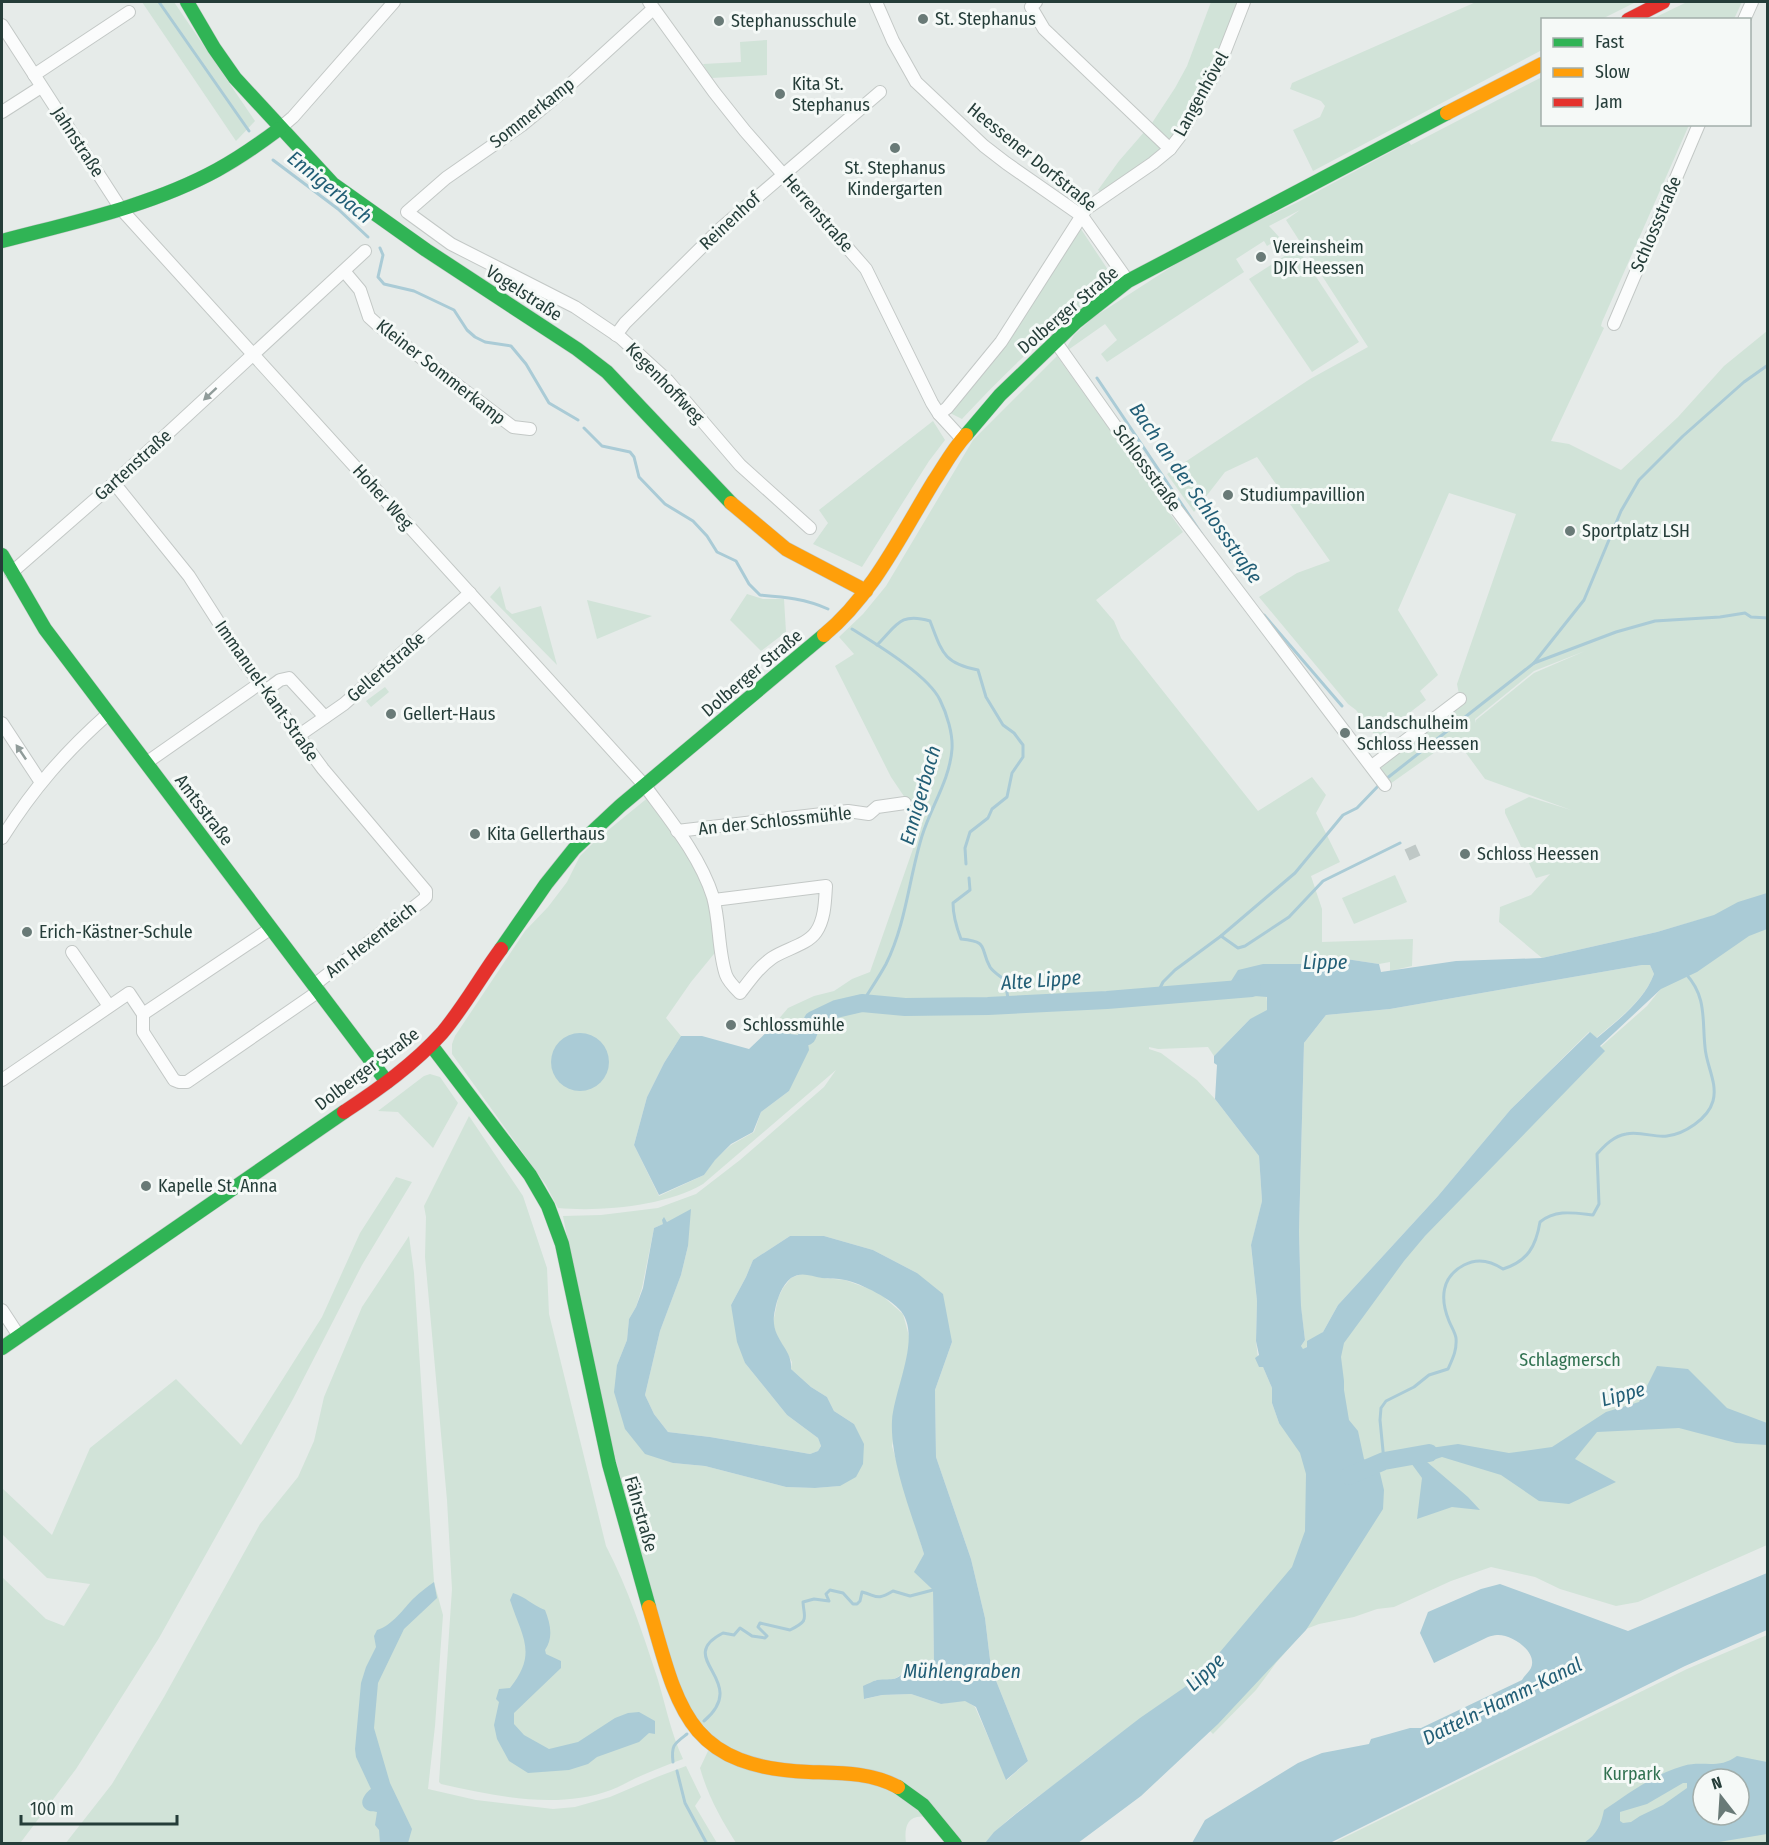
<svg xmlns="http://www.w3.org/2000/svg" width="1769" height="1845" viewBox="0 0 1769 1845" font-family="'Fira Sans Condensed',sans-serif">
  <rect width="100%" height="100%" fill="#e6ebe9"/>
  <g fill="#d1e3d8" fill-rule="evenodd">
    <path d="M142 2H174L255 121 236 141Z"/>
    <path d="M1211 2H1238C1220 48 1203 99 1170 138 1152 160 1124 175 1101 192L1098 190 1119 161 1152 123 1175 88 1187 66Z"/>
    <path d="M1476 2H1636L1602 19 1542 20V50L1313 171 1293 130 1320 117 1325 106 1321 101 1290 89 1292 83Z"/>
    <path d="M1687 2H1742L1734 19H1652Z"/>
    <path d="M767 40V75L711 78 703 64 741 62 740 42Z"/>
    <path d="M1542 77V124L1689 125 1602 322 1601 326 1604 328 1551 441 1569 444 1621 470 1678 417 1724 366 1767 331V1545L1638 1602 1616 1606 1560 1589 1535 1577 1491 1567 1451 1581 1394 1607 1377 1609 1354 1617 1319 1624 1306 1629 1276 1663 1256 1690 1213 1734 1175 1696C1133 1723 1094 1753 1055 1784 1031 1802 1004 1820 985 1843H961L912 1788 783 1767 725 1748 684 1705 656 1617 590 1358 563 1216 601 1215 658 1208 696 1194 740 1160 824 1087 836 1070 703 1184C666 1206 600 1212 558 1208L546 1185 452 1054V1044L455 1036 525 931 548 907 567 882 580 856 596 840 650 796 707 886 718 949 691 982 666 1018 681 1036 664 1063 647 1097 634 1145 659 1196 704 1175 715 1159 731 1145 754 1132 761 1112 789 1091 807 1036 782 1033 771 1028 788 1008 814 996 834 991 852 979 870 972 922 823 891 777 835 666 854 654 839 637 863 614 886 586 973 440 1057 356 1183 532 1096 600 1114 621 1121 638 1258 811 1312 777 1326 795 1316 813 1340 862 1311 876 1322 909V942L1413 939 1412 966 1390 971V962L1379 964 1326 956 1302 964H1263L1268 1011 1250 1019 1214 1056 1208 1047 1158 1049 1149 1047V1049L1161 1053 1197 1080 1215 1099 1259 1156 1262 1201 1251 1246 1257 1301 1256 1341 1259 1367H1263L1272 1388V1403L1279 1423 1402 1252 1578 1067 1647 1006 1684 960 1705 918 1657 932 1542 958 1499 922 1500 907 1531 895 1550 874 1536 878 1505 813V809L1529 797 1571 810 1485 779 1455 738 1390 784 1378 770 1461 705 1457 684 1516 514 1449 493 1398 610 1438 675 1420 691 1426 700 1377 738 1356 710 1348 704 1259 597 1297 573 1330 561 1257 457 1225 472 1194 512 1167 474 1310 379 1368 347 1286 220 1300 210 1269 226 1280 238 1267 246 1264 241 1236 259 1244 272 1110 360 1107 362 1101 354 1117 340 1105 324 1068 350 1067 347 1074 335 1094 317 1176 264 1231 234 1298 202 1409 142 1411 145ZM1585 651 1534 673 1476 720V723L1475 719 1534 671ZM664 1218 688 1246 681 1275 660 1331 645 1395 654 1414 668 1432 710 1437 810 1454 818 1451 821 1446 818 1438 787 1415 745 1363 731 1305 746 1277 753 1260 790 1236H824L873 1250 917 1273 952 1342 935 1390 936 1457 971 1559 985 1618 991 1668 1028 1761 1007 1780 975 1707 965 1700 941 1704 911 1694 882 1695 865 1699 875 1680C891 1681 898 1680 908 1667L924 1670 934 1667 933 1590 915 1572 924 1554 892 1446 910 1340 903 1314 878 1292 845 1280 823 1278 803 1273 791 1278 783 1288 778 1298 773 1323 776 1334 792 1362 791 1369 811 1387 827 1397 834 1411 854 1424 840 1486 815 1488 786 1487 705 1466 673 1463 617 1365 627 1340 629 1319 636 1307 642 1288 654 1228 663 1224Z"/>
    <path d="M1079 226 1114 279C1059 322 1009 368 962 419L948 412Z"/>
    <path d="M1297 248 1359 342 1312 372 1249 279Z"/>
    <path d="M933 421 945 440 929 461 862 567 813 544 828 523 819 510Z"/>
    <path d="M500 586 506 609 512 614 541 606 557 665 490 597Z"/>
    <path d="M747 594 763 599H784L786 632 761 651 730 620Z"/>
    <path d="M587 600 652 616 597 639Z"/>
    <path d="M385 687 389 692 371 707 366 701Z"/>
    <path d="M1395 875 1407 902 1354 924 1342 898Z"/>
    <path d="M1642 965H1650L1654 974C1644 1001 1617 1020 1596 1038L1589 1032 1511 1109 1438 1196 1338 1305 1323 1332 1303 1350 1301 1346 1305 1340 1301 1307 1299 1231 1304 1043 1326 1015 1390 1009Z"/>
    <path d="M430 1074 440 1077 458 1103 433 1148 398 1112 378 1111 424 1076Z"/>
    <path d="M469 1116 523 1196 547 1268 549 1314 606 1546C628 1588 643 1634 658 1680 666 1707 671 1733 683 1759 667 1765 651 1771 636 1778 627 1782 619 1787 611 1790 556 1810 495 1796 441 1784L439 1782 452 1589 447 1500 425 1257 426 1217 424 1206Z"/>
    <path d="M396 1177 412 1182 362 1265 293 1399 159 1638 76 1769 21 1842 19 1843H2V1577L46 1619 64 1626 90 1584 47 1578 2 1534V1488L52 1535 90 1448 176 1379 241 1445 322 1317 360 1233Z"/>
    <path d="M409 1236 414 1273 434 1582 443 1615 435 1726 428 1789 476 1800 553 1809 575 1807 610 1797 657 1777 686 1766 701 1797 695 1806 717 1843 65 1844 112 1784 164 1697 260 1524 298 1477 314 1441 324 1397 362 1307Z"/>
    <path d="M1767 1635V1843L1331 1844 1687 1669ZM1703 1779H1739V1815H1703Z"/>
    <path d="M708 1751 864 1780 896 1791 926 1817C907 1814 904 1828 906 1843H736C721 1819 708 1796 700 1768Z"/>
  </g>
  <g fill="#aacbd6" fill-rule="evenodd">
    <path d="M1767 893V929L1749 936 1697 972 1661 989 1600 1046 1605 1051 1425 1236 1404 1261 1344 1343 1341 1357 1344 1381V1390L1349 1420 1358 1431 1364 1459 1380 1473 1384 1490 1383 1509 1306 1630 1218 1724 1141 1796 1078 1843H985L994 1832 1017 1813 1140 1718 1198 1678 1292 1567 1305 1531 1306 1474 1300 1453 1279 1423 1272 1403V1388L1263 1367H1259L1255 1358 1259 1355 1256 1341 1257 1301 1251 1245 1262 1201 1259 1156 1215 1099 1217 1065 1214 1063V1056L1250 1019 1267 1010V997L1230 994 1228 986 1238 970 1263 964H1302L1326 956 1379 964 1381 972 1456 961 1542 958 1657 932 1714 915 1738 902ZM1642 965H1650L1654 974C1644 1001 1618 1020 1597 1038L1590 1032 1511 1109 1438 1196 1338 1305 1323 1332 1307 1341V1347L1303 1349 1301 1346 1305 1340 1301 1306 1299 1231 1304 1043 1326 1015 1390 1009Z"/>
    <path d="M771 1028 782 1033 807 1036 809 1050 789 1091 761 1112 753 1132 731 1144 715 1160 704 1175 659 1195 634 1145 647 1097 664 1063 681 1036H702L749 1049Z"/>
    <circle cx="580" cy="1062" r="29"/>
    <path d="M691 1209 688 1246 681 1275 660 1331 645 1395 654 1414 668 1432 710 1437 810 1454 818 1451 821 1446 818 1438 787 1415 745 1363 737 1342 731 1305 746 1277 753 1260 790 1236H824L873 1250 917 1273 943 1294 952 1342 935 1390 936 1457 971 1559 985 1618 991 1668 1028 1761 1006 1780 976 1707 965 1701 941 1704 911 1694 882 1695 864 1699 863 1686C868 1684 873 1681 877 1680 894 1678 896 1683 908 1667L924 1670 934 1667 933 1590 914 1572 924 1554C912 1514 890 1462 892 1421 894 1390 920 1341 903 1314 895 1300 860 1283 845 1280 837 1278 829 1279 822 1278 810 1276 802 1271 791 1278 782 1285 777 1299 775 1310 768 1339 793 1347 791 1369L811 1387 827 1397 834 1411 854 1424 864 1444 863 1464 856 1477 840 1486 815 1488 786 1487 705 1466 673 1463 645 1454 625 1429 614 1392 617 1365 627 1340 629 1319 636 1307 643 1288 654 1228 663 1224 662 1220 664 1217 667 1222Z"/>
    <path d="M1657 1366 1688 1369 1727 1408 1767 1423V1445L1736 1443 1679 1428 1597 1432 1575 1459 1616 1482 1569 1504 1539 1501 1501 1475 1442 1457 1427 1462 1468 1497 1480 1510 1452 1507 1417 1519 1422 1478 1403 1452 1458 1444 1509 1453 1552 1447 1606 1412 1639 1402Z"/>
    <path d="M1767 1573V1630L1685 1666 1330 1843H1192L1205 1820 1298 1763 1322 1753 1369 1744 1371 1739 1410 1728H1421L1522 1680C1524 1676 1529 1672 1531 1668 1538 1652 1512 1634 1497 1635 1494 1635 1491 1636 1488 1637L1434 1663 1420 1633 1428 1612 1481 1589 1500 1584 1628 1631Z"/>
    <path d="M434 1582 437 1598 404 1629 378 1683 374 1728 390 1783 412 1829 408 1843H380L379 1830 375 1825 377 1812C374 1811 370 1812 367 1810 357 1804 365 1793 371 1789L356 1757 355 1749 361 1683 366 1667 376 1647 374 1636 377 1630C393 1625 403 1609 414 1598 420 1592 427 1587 434 1582Z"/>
    <path d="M513 1593C526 1597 532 1605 545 1610 550 1623 554 1637 545 1650L546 1654 561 1661V1668L514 1713V1724L524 1735 549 1749 578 1742 615 1718 628 1713 639 1712 655 1721V1734L649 1733 639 1742 597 1757 588 1764 569 1770 528 1773 509 1761 497 1739 494 1725 499 1702 496 1699 499 1689 510 1688C538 1653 522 1637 510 1600Z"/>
    <path d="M1737 1756 1767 1762V1834L1713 1843H1584C1597 1834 1601 1825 1604 1810 1628 1794 1654 1774 1683 1766 1703 1760 1718 1770 1737 1756ZM1703 1779H1739V1815H1703ZM1683 1783H1687V1788L1663 1805 1640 1816 1631 1822 1623 1823 1620 1821V1812L1647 1804Z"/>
  </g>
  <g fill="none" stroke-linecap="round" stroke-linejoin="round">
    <g stroke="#aacbd6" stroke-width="3">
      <path d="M159 2 249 131"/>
      <path d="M273 160 338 209 368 237"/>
      <path d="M380 248 383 255 378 277 384 284 414 291 454 310 467 330 475 337 485 342 511 346 526 364 549 403 578 420"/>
      <path d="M1097 378 1203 536"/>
      <path d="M584 428 602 446 630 452 634 457 639 477 665 504 693 521 707 536 717 552 736 561 749 584 760 595C785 597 806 599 828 609"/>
      <path d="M1264 615 1342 706"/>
      <path d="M852 629C876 644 928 675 940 700 947 714 953 734 952 749 950 779 931 807 922 836 909 878 906 924 886 964 879 977 870 990 862 1003"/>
      <path d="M877 645C897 625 900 612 930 621 942 652 943 663 978 670L986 697 1003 725 1014 733 1023 745V757L1012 773 1007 797 992 809 988 818 970 832 965 848 966 864"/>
      <path d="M1534 663 1584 600 1621 511 1639 480 1683 436 1744 382 1768 365"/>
      <path d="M1386 779 1534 663 1616 632 1655 621 1720 617 1745 613 1751 617 1768 618"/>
      <path d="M969 878 970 890 953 903C953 916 956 926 961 939 990 942 979 947 990 967 993 972 1000 976 1005 980L1009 1005"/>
      <path d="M1221 936 1238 948 1245 946 1289 917 1323 881 1400 843"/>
      <path d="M1156 996 1163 982 1175 970 1221 936 1295 873 1343 815 1357 808 1381 783"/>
      <path d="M1384 1461 1380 1420 1381 1408 1386 1401 1414 1387 1429 1375 1448 1369C1453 1358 1457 1350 1456 1338 1455 1332 1451 1326 1449 1321 1440 1299 1441 1277 1464 1265 1477 1258 1491 1261 1503 1269 1528 1261 1536 1246 1540 1222 1556 1209 1574 1213 1593 1215L1599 1204 1597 1154C1605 1145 1614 1136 1626 1134 1641 1131 1655 1138 1667 1136 1684 1134 1708 1119 1713 1101 1718 1083 1706 1065 1705 1047 1702 1019 1707 997 1686 974"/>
      <path d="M704 1721C752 1680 672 1659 723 1633L734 1635 740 1628 752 1636 765 1638 767 1636 758 1627 760 1623 790 1630C810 1620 804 1619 803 1602L814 1599 829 1601 826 1594 830 1590 843 1593 853 1604H857L860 1601 862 1592C878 1596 876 1601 893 1591L910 1596 933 1590"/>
      <path d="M673 1762C671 1745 674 1744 687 1734"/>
      <path d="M677 1771 685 1803 707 1844"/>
    </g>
    <g stroke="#aacbd6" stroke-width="18">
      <path d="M807 1036 813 1020 836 1009 862 1003 905 1007 988 1006 1107 1000 1252 988"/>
      <path d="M1349 1476 1384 1461 1429 1453"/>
    </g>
    <path stroke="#bfc8c6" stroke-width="12" stroke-dasharray="12 6" stroke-linecap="butt" d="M1410 847 1415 858"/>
    <g stroke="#c3c8c6" stroke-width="14">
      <g id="street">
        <path d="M649 2 714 92 745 131 866 269 932 403 939 414 962 439"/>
        <path d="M876 2 893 41 916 82 984 146 1006 163 1082 216 1128 281"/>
        <path d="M1036 2 1031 7 1044 29 1170 149"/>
        <path d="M653 9 563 91 522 125 446 178 407 212 451 244 575 307 621 338 668 381 740 465 810 528"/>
        <path d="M1744 20 1752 2"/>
        <path d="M2 25 121 209 645 786C670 820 700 856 713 897 720 922 718 952 726 975 728 981 735 988 740 993 750 980 759 967 772 958 785 949 807 945 816 932 825 919 825 901 826 886L714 900"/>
        <path d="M34 75 129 12"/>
        <path d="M2 112 41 87"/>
        <path d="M279 129 293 117 394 2"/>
        <path d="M344 271 360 290 369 317 379 326 513 427 530 429"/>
        <path d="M1614 324 1699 124"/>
        <path d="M616 335 625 323 720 229 880 92"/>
        <path d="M1055 341 1145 468 1385 785"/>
        <path d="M939 414 947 408 1001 342 1086 209 1153 163 1170 149 1180 136 1221 61 1244 2"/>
        <path d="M114 483 189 576 244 662 323 769 426 891V897L423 900 314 985"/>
        <path d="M11 573 114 483 365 251"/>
        <path d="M265 691 280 680 289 678 325 717"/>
        <path d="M2 723 40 781"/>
        <path d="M298 736 344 704 470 593"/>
        <path d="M146 763 259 684"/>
        <path d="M1372 766 1460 699"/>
        <path d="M677 831 848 811 869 814 877 807 905 803"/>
        <path d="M2 838C33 789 64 753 108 714"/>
        <path d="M72 952 109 1006"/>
        <path d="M143 1014V1032L174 1080 179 1082H187L319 991"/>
        <path d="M2 1080 129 993 143 1014 270 929"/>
        <path d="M2 1310 19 1336"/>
      </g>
    </g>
    <g stroke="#c2c8c6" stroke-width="15">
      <g id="fast">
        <path d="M187 2 214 48 235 78 333 184 426 250 577 349 607 372 731 503"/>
        <path d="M2 241C74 222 151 206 217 170 239 158 259 144 279 129"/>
        <path d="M966 435 1000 395 1076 322 1128 281 1447 113"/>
        <path d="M2 555 45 629 387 1082"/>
        <path d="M501 949 546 884 574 849 620 806 824 635"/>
        <path d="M431 1045 530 1175 548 1206 562 1244 609 1464 649 1607"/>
        <path d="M2 1348 344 1112"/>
        <path d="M898 1787 923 1805 955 1844"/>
      </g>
    </g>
    <g stroke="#c2c8c6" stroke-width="15">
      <g id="slow">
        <path d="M1447 113 1542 64"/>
        <path d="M731 503 786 549 866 591"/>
        <path d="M824 635C872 596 902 533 934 481 944 466 953 449 966 435"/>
        <path d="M649 1607C678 1708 686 1767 809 1772 839 1773 870 1772 898 1787"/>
      </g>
    </g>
    <g stroke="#c2c8c6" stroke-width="15">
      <g id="jam">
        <path d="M1628 20 1663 2"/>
        <path d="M344 1112C379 1089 414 1064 442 1033 464 1007 481 976 501 949"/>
      </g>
    </g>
    <use href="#street" stroke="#fbfcfc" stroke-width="12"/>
    <use href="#fast" stroke="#30b455" stroke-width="14"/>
    <use href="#slow" stroke="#ff9f0a" stroke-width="14"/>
    <use href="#jam" stroke="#e5322d" stroke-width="14"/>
  </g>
  <defs><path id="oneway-solid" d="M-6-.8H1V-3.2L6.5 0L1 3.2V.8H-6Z" transform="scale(1.5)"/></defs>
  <g fill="#909c9a">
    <use href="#oneway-solid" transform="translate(210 394) rotate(137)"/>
    <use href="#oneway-solid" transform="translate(21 752) rotate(-124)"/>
  </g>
  <g fill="#697a77" stroke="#f5f9f7" stroke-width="2">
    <circle cx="923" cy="19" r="6"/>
    <circle cx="719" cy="21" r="6"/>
    <circle cx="780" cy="94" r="6"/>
    <circle cx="895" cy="148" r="6"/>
    <circle cx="1261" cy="257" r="6"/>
    <circle cx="1228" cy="495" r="6"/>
    <circle cx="1570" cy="531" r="6"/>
    <circle cx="391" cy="714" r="6"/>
    <circle cx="1345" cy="733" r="6"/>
    <circle cx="475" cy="834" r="6"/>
    <circle cx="1465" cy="854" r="6"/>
    <circle cx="27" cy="932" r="6"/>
    <circle cx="731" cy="1025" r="6"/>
    <circle cx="146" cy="1186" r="6"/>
  </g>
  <g text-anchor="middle" stroke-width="6" stroke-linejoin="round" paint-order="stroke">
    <g font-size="18" fill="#253d39" stroke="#f5f9f7" text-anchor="start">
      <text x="935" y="25">St. Stephanus</text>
      <text x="731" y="27">Stephanusschule</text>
      <text x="792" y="90">Kita St.<tspan x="792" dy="21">Stephanus</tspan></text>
      <text x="895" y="174" text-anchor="middle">St. Stephanus<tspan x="895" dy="21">Kindergarten</tspan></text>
      <text x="1273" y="253">Vereinsheim<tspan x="1273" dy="21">DJK Heessen</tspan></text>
      <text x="1240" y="501">Studiumpavillion</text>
      <text x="1582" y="537">Sportplatz LSH</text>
      <text x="403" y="720">Gellert-Haus</text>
      <text x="1357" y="729">Landschulheim<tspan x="1357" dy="21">Schloss Heessen</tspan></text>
      <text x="487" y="840">Kita Gellerthaus</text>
      <text x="1477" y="860">Schloss Heessen</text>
      <text x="39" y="938">Erich-Kästner-Schule</text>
      <text x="743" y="1031">Schlossmühle</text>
      <text x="158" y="1192">Kapelle St. Anna</text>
    </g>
    <g font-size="18" fill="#253d39" stroke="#f5f9f7">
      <text transform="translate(1201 94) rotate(-61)" y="6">Langenhövel</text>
      <text transform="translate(532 113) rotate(-38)" y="6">Sommerkamp</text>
      <text transform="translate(78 142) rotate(57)" y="6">Jahnstraße</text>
      <text transform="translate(1032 157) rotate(39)" y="6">Heessener Dorfstraße</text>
      <text transform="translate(818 213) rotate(49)" y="6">Herrenstraße</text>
      <text transform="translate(730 221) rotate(-43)" y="6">Reinenhof</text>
      <text transform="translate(1656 224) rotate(-67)" y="6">Schlossstraße</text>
      <text transform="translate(524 293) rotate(33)" y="6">Vogelstraße</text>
      <text transform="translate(1068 310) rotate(-40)" y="6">Dolberger Straße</text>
      <text transform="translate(441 372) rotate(38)" y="6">Kleiner Sommerkamp</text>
      <text transform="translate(665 383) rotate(46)" y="6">Kegenhoffweg</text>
      <text transform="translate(133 465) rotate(-42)" y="6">Gartenstraße</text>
      <text transform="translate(1147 468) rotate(54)" y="6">Schlossstraße</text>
      <text transform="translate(383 497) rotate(48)" y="6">Hoher Weg</text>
      <text transform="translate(386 667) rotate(-41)" y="6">Gellertstraße</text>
      <text transform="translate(752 673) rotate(-40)" y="6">Dolberger Straße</text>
      <text transform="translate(267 691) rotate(55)" y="6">Immanuel-Kant-Straße</text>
      <text transform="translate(204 810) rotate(53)" y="6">Amtsstraße</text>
      <text transform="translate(775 821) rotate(-6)" y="6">An der Schlossmühle</text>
      <text transform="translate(371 940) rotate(-38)" y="6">Am Hexenteich</text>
      <text transform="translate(367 1069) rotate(-37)" y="6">Dolberger Straße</text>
      <text transform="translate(641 1514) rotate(74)" y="6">Fährstraße</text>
    </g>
    <g font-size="18" fill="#317251" stroke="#f5f9f7">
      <text x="1570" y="1366">Schlagmersch</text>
      <text x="1632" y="1780">Kurpark</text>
    </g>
    <g font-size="20" font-style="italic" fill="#225e76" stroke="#f5f9f7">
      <text transform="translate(330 187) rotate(39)" y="7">Ennigerbach</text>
      <text transform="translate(1196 493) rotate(55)" y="7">Bach an der Schlossstraße</text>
      <text transform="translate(920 795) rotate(-74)" y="7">Ennigerbach</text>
      <text x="1325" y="969">Lippe</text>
      <text transform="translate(1041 980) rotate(-4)" y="7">Alte Lippe</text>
      <text transform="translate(1623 1394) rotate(-15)" y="7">Lippe</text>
      <text x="962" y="1678">Mühlengraben</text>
      <text transform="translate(1205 1672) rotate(-43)" y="7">Lippe</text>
      <text transform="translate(1502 1701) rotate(-26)" y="7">Datteln-Hamm-Kanal</text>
    </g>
  </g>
  <rect width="1769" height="1845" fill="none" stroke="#253d39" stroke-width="6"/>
  <rect x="1541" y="18" width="210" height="108" fill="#f5f9f7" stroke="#a2aeab" stroke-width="1.5"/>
  <rect x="1553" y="38" width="30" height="9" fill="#30b455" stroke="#a2aeab" stroke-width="1.5"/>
  <text x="1595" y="48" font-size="18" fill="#253d39">Fast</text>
  <rect x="1553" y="68" width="30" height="9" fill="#ff9f0a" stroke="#a2aeab" stroke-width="1.5"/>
  <text x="1595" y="78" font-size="18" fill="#253d39">Slow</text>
  <rect x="1553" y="98" width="30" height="9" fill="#e5322d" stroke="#a2aeab" stroke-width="1.5"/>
  <text x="1595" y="108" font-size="18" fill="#253d39">Jam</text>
  <g transform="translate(1721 1797) rotate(343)"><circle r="28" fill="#f5f9f7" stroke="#a2aeab" stroke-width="1.5"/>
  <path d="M0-4.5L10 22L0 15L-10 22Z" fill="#697a77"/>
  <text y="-9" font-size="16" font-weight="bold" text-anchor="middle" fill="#253d39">N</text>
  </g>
  <path d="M21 1815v9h156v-9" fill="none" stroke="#253d39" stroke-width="3"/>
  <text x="30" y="1815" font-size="18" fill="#253d39" stroke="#f5f9f7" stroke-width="4.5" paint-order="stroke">100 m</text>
</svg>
